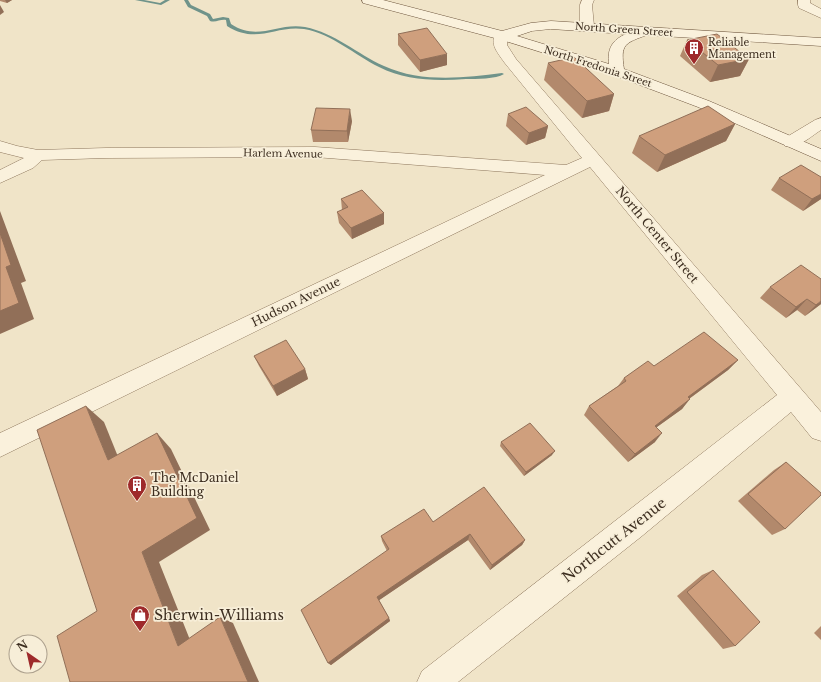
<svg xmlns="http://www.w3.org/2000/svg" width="821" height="682" viewBox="0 0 821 682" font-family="'Libre Baskerville',serif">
  <rect width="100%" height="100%" fill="#f0e4c8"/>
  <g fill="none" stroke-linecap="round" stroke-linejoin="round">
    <g fill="#6f938a" fill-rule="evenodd">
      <path d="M135 0H144L160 3 165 0H170L161 5Z"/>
      <path d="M184 0H188L191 5 210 14 213 19 223 17 229 18 231 24C258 42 278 22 305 27 335 33 357 54 384 66 421 83 464 78 502 73L504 74C496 79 476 79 466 79 437 81 406 81 379 67 355 55 332 34 304 29 275 25 257 45 227 26L226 20C220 19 216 23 210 21L207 16 188 7Z"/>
    </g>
    <g stroke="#8d765c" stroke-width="1">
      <g id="street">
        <path d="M582 0H594L592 5 594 26 592 29H582L580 26V5Z"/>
        <path d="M798 0H810V3L821 9V18L799 8 798 5Z"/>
        <path d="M501 32 506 33 508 36 507 45 516 59 821 412V441L812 438 791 412 642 536 458 682H417L422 671 777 395 590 167 0 457V433L545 175 315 157 106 158 42 160 33 168 0 183V170L24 158 0 152V141L17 146 38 150 106 148 315 147 566 165 582 158 504 62C498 53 489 44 496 33Z"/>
        <path d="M821 118V130C810 137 798 149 785 146L783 142 785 138 815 120Z"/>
      </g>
    </g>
    <g stroke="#6f573f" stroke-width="1">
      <path id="secondary" d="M362 0H383L502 31 531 23 551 21 821 38V46L647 35C625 43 620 44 624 69L709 101 821 149V161L698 107 608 73 502 40 363 3ZM551 29 626 34C612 40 607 49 609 64L517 36 532 31Z"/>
    </g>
    <use href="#street" fill="#faf1dc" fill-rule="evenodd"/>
    <use href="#secondary" fill="#faf1dc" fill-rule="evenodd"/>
  </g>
  <g fill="#b2896c">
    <path d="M0 0H12L7 3 0 1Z"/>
    <path d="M398 34 447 65 420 72 398 45Z"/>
    <path d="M687 40 749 59 740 76 710 82 680 56Z"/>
    <path d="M548 63 614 94 609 111 582 118 544 80Z"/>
    <path d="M508 114 548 126 545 138 526 145 506 126Z"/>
    <path d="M352 121 348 142H313L311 130Z"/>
    <path d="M735 124 726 141 657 172 632 153 639 136Z"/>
    <path d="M779 178 821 199 803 211 771 190Z"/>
    <path d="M341 199 384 213V224L352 239 339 223 337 212 342 210Z"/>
    <path d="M770 287 821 304 805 316 797 310 786 318 760 298Z"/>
    <path d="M254 356 305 369 308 379 277 396 259 366Z"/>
    <path d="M738 360 728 370 689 399 682 409 657 427 655 442 628 462 584 415 589 406 618 386 624 378 654 366Z"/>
    <path d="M501 442 552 455 524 476 500 446Z"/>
    <path d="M786 462 785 529 772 535 738 501 774 470Z"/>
    <path d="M433 522 525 540 522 545 490 570 468 540 379 600 389 618 390 621 331 665 328 663 387 551 382 541 381 536Z"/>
    <path d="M713 570 735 646 723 649 677 596 702 575Z"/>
    <path d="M821 626V640L814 633Z"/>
  </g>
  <g fill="#916f58">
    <path d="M5 0H12L7 3Z"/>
    <path d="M0 5 4 12 0 15Z"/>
    <path d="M447 54V65L420 72V60Z"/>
    <path d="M749 59 740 76 710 82 718 65Z"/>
    <path d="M614 94 609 111 582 118 587 101Z"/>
    <path d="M350 109 352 121 348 142 347 131Z"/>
    <path d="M735 124 726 141 657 172 665 155Z"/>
    <path d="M548 126 545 138 526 145 529 133Z"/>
    <path d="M821 194V199L803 211 812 199Z"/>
    <path d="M0 211 26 281 21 283 34 319 0 334V311L6 267 0 233Z"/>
    <path d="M384 213V224L352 239 351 228Z"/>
    <path d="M807 299 797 310 786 318 796 307Z"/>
    <path d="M821 301V304L805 316 816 305Z"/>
    <path d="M738 360 728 370 679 406 688 397Z"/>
    <path d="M305 369 308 379 277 396 273 386Z"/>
    <path d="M690 399 682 409 647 434 655 426Z"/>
    <path d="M86 406 104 422 125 474 108 460Z"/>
    <path d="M157 433 171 449 210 530 159 562 194 650 178 646 142 552Z"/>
    <path d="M662 433 655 442 628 462 635 454Z"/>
    <path d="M555 451 552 455 524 476 526 472Z"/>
    <path d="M470 534 468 540 378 601 377 597Z"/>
    <path d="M525 540 522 545 490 570 492 565Z"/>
    <path d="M220 617 233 623 259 682H248Z"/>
    <path d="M389 618 390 621 331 665 328 663Z"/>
  </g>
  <g fill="#cf9f7d" stroke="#916f58">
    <path d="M427 28 447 54 420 60 398 34Z"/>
    <path d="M717 34 749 59 718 65 687 40Z"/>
    <path d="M574 57 614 94 587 101 548 63Z"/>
    <path d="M708 106 735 124 665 155 639 136Z"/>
    <path d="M526 107 548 126 529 133 508 114Z"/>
    <path d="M316 108 350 109 347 131 311 130Z"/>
    <path d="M801 165 821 177V194L812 199 779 178Z"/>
    <path d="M362 190 384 213 351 228 337 212 348 207 341 199Z"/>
    <path d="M0 233 11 265 6 267 19 303 0 311Z"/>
    <path d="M801 265 821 279V301L816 305 807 299 796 307 770 287Z"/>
    <path d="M704 332 738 360 688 397 690 399 655 426 662 433 635 454 589 406 626 381 624 378 648 361 654 366Z"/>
    <path d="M286 340 305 369 273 386 254 356Z"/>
    <path d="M86 406 108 460 157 433 197 518 142 552 178 646 220 617 248 682H70L57 636 97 611 37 430Z"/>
    <path d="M530 423 555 451 526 472 501 442Z"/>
    <path d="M786 462 821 493V495L785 529 748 494Z"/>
    <path d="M484 487 525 540 492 565 470 534 377 597 389 618 328 663 301 610 389 549 381 536 424 509 433 522Z"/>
    <path d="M713 570 760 622 735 646 687 592Z"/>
  </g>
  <defs>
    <g id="building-pin" transform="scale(1)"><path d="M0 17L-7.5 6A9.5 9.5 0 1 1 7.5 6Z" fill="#9e2a2b" stroke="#f7eed8"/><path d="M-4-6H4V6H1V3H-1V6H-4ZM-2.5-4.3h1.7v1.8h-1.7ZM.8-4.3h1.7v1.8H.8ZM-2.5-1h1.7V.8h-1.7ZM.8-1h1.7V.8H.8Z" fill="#fff"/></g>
    <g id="shop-pin" transform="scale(1)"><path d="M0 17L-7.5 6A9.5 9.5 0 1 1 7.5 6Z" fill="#9e2a2b" stroke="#f7eed8"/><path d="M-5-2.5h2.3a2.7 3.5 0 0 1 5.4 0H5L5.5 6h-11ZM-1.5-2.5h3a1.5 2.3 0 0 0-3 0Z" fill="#fff"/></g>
  </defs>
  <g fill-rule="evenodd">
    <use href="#building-pin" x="694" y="48"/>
    <use href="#building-pin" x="137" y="485"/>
    <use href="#shop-pin" x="140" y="615"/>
  </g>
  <g text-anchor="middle" stroke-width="3.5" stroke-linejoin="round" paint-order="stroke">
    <g font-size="10" fill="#3d2e20" stroke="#f7eed8">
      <text transform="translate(624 29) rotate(4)" y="4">North Green Street</text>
      <text transform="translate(598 66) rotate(18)" y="4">North Fredonia Street</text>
      <text transform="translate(283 153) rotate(1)" y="4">Harlem Avenue</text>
    </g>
    <g font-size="10" fill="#3d2e20" stroke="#f7eed8" text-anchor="start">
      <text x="708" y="46">Reliable<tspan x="708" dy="12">Management</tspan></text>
    </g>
    <g font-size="12" fill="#3d2e20" stroke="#f7eed8">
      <text transform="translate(657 235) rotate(50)" y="4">North Center Street</text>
      <text transform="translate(296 302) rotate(-26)" y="4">Hudson Avenue</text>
    </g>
    <g font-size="12" fill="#3d2e20" stroke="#f7eed8" text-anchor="start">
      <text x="151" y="482">The McDaniel<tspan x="151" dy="14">Building</tspan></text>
    </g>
    <g font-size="14" fill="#3d2e20" stroke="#f7eed8">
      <text transform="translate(614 540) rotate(-38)" y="5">Northcutt Avenue</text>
    </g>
    <g font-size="14" fill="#3d2e20" stroke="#f7eed8" text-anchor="start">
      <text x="154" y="620">Sherwin-Williams</text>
    </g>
  </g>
  <g transform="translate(28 654) rotate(326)"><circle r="19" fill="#f7eed8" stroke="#ada18e"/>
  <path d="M0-3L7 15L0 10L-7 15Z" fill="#9e2a2b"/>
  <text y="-6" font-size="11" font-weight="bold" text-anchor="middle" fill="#3d2e20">N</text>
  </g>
</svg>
